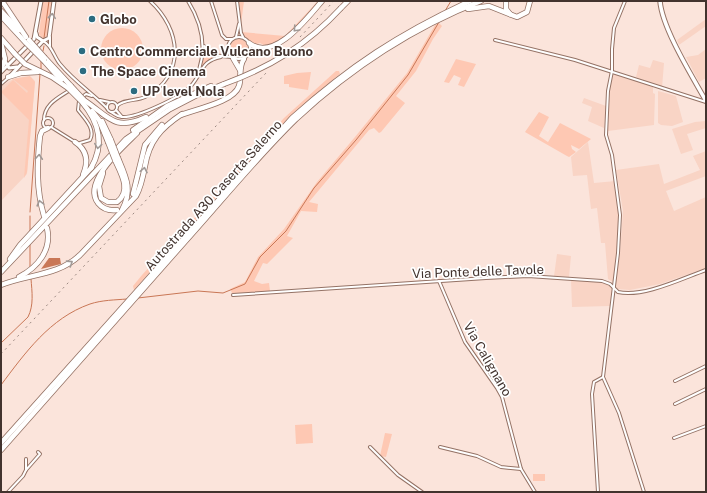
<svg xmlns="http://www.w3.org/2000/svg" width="707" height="493" viewBox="0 0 707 493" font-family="'Public Sans',sans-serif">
  <rect width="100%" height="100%" fill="#fbe4db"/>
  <g fill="#f9d4c5">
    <path d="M706 19V26L679 45 677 40Z"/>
    <path d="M706 49V78L699 82 686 57 698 55Z"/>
    <path d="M653 60 664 63 662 88 636 77 639 65 650 68Z"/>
    <path d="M614 73 653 87V93L655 94 654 125 608 131 610 84Z"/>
    <path d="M23 77H31L35 81 27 174 1 201V83L3 85 13 79Z"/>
    <path d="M658 91 676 96 683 122 672 126 661 125 658 123Z"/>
    <path d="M584 98 606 106 604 128 588 121 592 107 582 103Z"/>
    <path d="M706 121V128L687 134 693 150 681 154 672 129 695 122Z"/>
    <path d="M588 142 594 183 616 181 619 214 617 254 613 282 608 279 605 243H601L597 208 591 209 587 175 573 176 571 157Z"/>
    <path d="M706 151V176L666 191 674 211 706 197V268L660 284 630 290 617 289 615 283 620 253 623 211 616 170 659 164 664 184 700 170 693 156Z"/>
    <path d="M557 254 571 256 569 277 554 276Z"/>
    <path d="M571 279 607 283 613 291 610 306 572 307Z"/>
  </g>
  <g fill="#fec8b3">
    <path d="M43 1H53L48 36 42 38 39 34Z"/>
    <path d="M238 1H244L241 24Z"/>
    <path d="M318 1H320L284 39 265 46 260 43 254 45 242 34 241 32 285 36Z"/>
    <path d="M439 23 442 26 433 39 416 71 396 96 405 103 381 132 379 133 374 128 369 130 309 202 318 204 317 212 301 211 287 236 293 238 267 264 263 263 254 281 262 284 269 283 270 291 243 294 232 293 230 289 245 282 258 257 284 229 317 182 355 137 407 73 435 25Z"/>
    <circle cx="122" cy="49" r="21"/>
    <circle cx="239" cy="48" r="9"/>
    <path d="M204 48 208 54 215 57 206 62 201 68Z"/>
    <path d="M456 59 476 64 464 87 458 85 461 78 454 75 449 83 444 82Z"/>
    <path d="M336 71H339L340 74C298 107 263 146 227 185 196 220 165 255 134 290L133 286 142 275 223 187 224 182 237 170 284 118Z"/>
    <path d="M311 72 308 90 289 87V84H284V76L297 73Z"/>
    <path d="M30 76 35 82 27 172 24 178 29 120 1 92 13 80 27 93 28 91 13 79Z"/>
    <path d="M539 112 549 117 539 136 548 142 560 123 591 139 579 149 571 145 572 149 576 152 569 157 567 156 525 132Z"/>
    <path d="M312 424 313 443 296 444 295 425Z"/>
    <path d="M385 433 392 434 386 457 380 456Z"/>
    <rect x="533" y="474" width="12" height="7"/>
  </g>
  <path fill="#c97756" d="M49 258H60L61 264 41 269Z"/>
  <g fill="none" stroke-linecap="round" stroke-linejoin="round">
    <g stroke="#c97756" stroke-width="1">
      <path d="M445 11 451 1"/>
      <path d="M44 38 49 1"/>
      <path d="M43 51 44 46"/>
      <path d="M41 69V60"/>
      <path d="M30 212 40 74"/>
      <path d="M30 232V216"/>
      <path d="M30 245V268"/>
      <path d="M138 298 198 291 223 293 245 284 260 257 286 231 314 188 356 140 408 75 439 22"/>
      <path d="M1 343 28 317C34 305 32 292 31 279"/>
      <path d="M1 385C25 353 50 318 90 304 102 300 115 300 127 299"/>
    </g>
    <g stroke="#947265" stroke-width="4">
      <g id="street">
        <path d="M188 1C201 22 207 45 199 70"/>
        <path d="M211 1 222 35 226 39H232"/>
        <path d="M237 1 241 33 243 37"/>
        <circle cx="239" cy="48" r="11"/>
        <path d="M50 37V46"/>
        <path d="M236 37 239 24"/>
        <path d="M495 40 575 60 706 102"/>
        <path d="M43 41C52 45 54 57 60 64 74 81 92 93 107 108"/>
        <path d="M204 46 212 55 231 57"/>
        <path d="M1 84 8 78"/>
        <path d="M82 97 86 94 92 96"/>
        <path d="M100 100 109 102"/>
        <path d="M79 101 78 110C84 118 96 129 90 140L80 143"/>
        <circle cx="112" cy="107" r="5"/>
        <path d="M117 106C123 99 137 101 145 97 187 75 181 29 150 1"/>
        <path d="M116 110 122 117"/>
        <path d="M111 112C115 114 117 117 122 117 137 118 181 97 191 86 203 72 201 61 221 57"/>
        <circle cx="48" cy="123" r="5"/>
        <path d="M44 120C44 104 58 98 70 90"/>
        <path d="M51 127 75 142"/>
        <path d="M439 281 465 342 497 388 502 397 521 469 535 492"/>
        <path d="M233 295 486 278 528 276 602 281 610 284 618 292C643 298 683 278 706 270"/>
        <path d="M603 377 618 253 620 215 612 155 606 135 608 91 612 71V49L614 28 625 1"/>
        <path d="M603 377 619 413 644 492"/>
        <path d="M675 381 706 366"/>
        <path d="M675 404 706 389"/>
        <path d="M674 438 706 426"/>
        <path d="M370 447 398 475 422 492"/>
        <path d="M440 447 477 456 501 467 521 469"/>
        <path d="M26 459V470L40 454 38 452"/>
        <path d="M8 492 23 476 26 470"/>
        <path d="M598 492 592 394 594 382 603 377"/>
      </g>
    </g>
    <g stroke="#947265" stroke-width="5">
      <g id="secondary">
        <path d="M36 33 37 37 43 41 49 38 54 1"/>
        <path d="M5 61 9 68 17 67"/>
        <path d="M1 72 34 39 41 1"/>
        <path d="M10 76 43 41"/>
      </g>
    </g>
    <g stroke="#947265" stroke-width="5.5">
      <path id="primary" d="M660 1C662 28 692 76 706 101"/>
    </g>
    <g stroke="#947265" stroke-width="6">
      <g id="highway">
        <path d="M2 1 26 37"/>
        <path d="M506 1V9L510 14"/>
        <path d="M341 8 348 1"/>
        <path d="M468 9 489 6 517 17 527 12 530 1"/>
        <path d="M1 11 19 30"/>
        <path d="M1 16 26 43"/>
        <path d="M1 38 15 54"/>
        <path d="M1 43 5 59 1 70"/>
        <path d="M249 43C274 63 308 17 322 1"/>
        <path d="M45 58 71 86"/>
        <path d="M233 58 240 70"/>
        <path d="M45 62 61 80"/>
        <path d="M25 64 52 77 68 88"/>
        <path d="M8 77 21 73 38 72"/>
        <path d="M84 100C108 116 114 132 146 117"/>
        <path d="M82 102C99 122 105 144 91 168"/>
        <path d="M92 111 99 120 108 142"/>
        <path d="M181 115C196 109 234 102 239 86 242 77 238 67 244 59"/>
        <path d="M102 121 111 140"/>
        <path d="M133 130 167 106 211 86"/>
        <path d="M75 142C87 150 89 161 83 175"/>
        <path d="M118 158C126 177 133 190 122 210"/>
        <path d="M103 173 99 186 101 198 108 202H117C132 191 121 173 115 160"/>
        <path d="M133 194 145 145 162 125"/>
        <path d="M117 210C110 211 103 209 98 203 82 182 123 147 137 133"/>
        <path d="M44 216C36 189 37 164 40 136L42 131 48 128"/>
        <path d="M10 259 20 245 92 167"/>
        <path d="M1 272 126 139 170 109 197 95 224 84"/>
        <path d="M19 277C38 267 52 250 47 228"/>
        <path d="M1 285C28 274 58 276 80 255L136 196C141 187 143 177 145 166 149 141 161 128 182 114"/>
        <path d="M1 443 292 118C350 66 399 34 470 1"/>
        <path d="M1 450C61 382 122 313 182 245 220 203 256 158 296 119 350 69 412 28 481 1"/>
      </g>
    </g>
    <use href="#street" stroke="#fff" stroke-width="2"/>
    <use href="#secondary" stroke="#fff" stroke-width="3"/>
    <use href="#primary" stroke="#fff" stroke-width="3.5"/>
    <use href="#highway" stroke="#fff" stroke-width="4.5"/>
    <g stroke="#9c8982" stroke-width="1" stroke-dasharray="2 4" stroke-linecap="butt">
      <path d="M300 37 334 1"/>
      <path d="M1 354 266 73"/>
    </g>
    <g stroke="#947265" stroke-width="6" stroke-linecap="butt">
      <g id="highway-bridge">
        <path d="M29 40 45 58"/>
        <path d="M26 43 45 62"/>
        <path d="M15 54 25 64"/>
        <path d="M224 84C271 67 308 44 341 8"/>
        <path d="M71 86 84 100"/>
        <path d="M68 88 82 102"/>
        <path d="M111 140 118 158"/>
        <path d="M108 142 115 160"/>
      </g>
    </g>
    <use href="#highway-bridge" stroke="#fff" stroke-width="4.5"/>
  </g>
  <defs><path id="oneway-chevron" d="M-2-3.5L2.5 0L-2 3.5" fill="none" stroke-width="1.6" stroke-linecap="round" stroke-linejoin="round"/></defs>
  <g stroke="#a09996">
    <use href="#oneway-chevron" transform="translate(52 16) rotate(-84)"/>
    <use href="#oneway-chevron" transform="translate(296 29) rotate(133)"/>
    <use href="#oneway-chevron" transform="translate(98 146) rotate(98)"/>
    <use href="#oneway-chevron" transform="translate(39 157) rotate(-86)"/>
    <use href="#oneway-chevron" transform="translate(144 170) rotate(-79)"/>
    <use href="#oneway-chevron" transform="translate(40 203) rotate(-105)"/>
    <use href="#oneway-chevron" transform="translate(70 263) rotate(-33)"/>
  </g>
  <g fill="#2c6c80" stroke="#fff" stroke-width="1.5">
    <circle cx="92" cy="19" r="4"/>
    <circle cx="82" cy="51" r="4"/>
    <circle cx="83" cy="71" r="4"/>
    <circle cx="134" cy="91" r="4"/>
  </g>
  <g text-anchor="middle" stroke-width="3.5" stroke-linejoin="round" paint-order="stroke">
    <g font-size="13" font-weight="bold" fill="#42332e" stroke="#fff" text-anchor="start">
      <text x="100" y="24">Globo</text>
      <text x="90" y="56">Centro Commerciale Vulcano Buono</text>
      <text x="91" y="76">The Space Cinema</text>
      <text x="142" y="96">UP level Nola</text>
    </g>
    <g font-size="13" fill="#42332e" stroke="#fff">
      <text transform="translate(213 195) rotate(-48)" y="5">Autostrada A30 Caserta-Salerno</text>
      <text transform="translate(478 271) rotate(-2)" y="5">Via Ponte delle Tavole</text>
      <text transform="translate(488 359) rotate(60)" y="5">Via Calignano</text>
    </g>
  </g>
  <rect width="707" height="493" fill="none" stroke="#42332e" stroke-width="4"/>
</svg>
